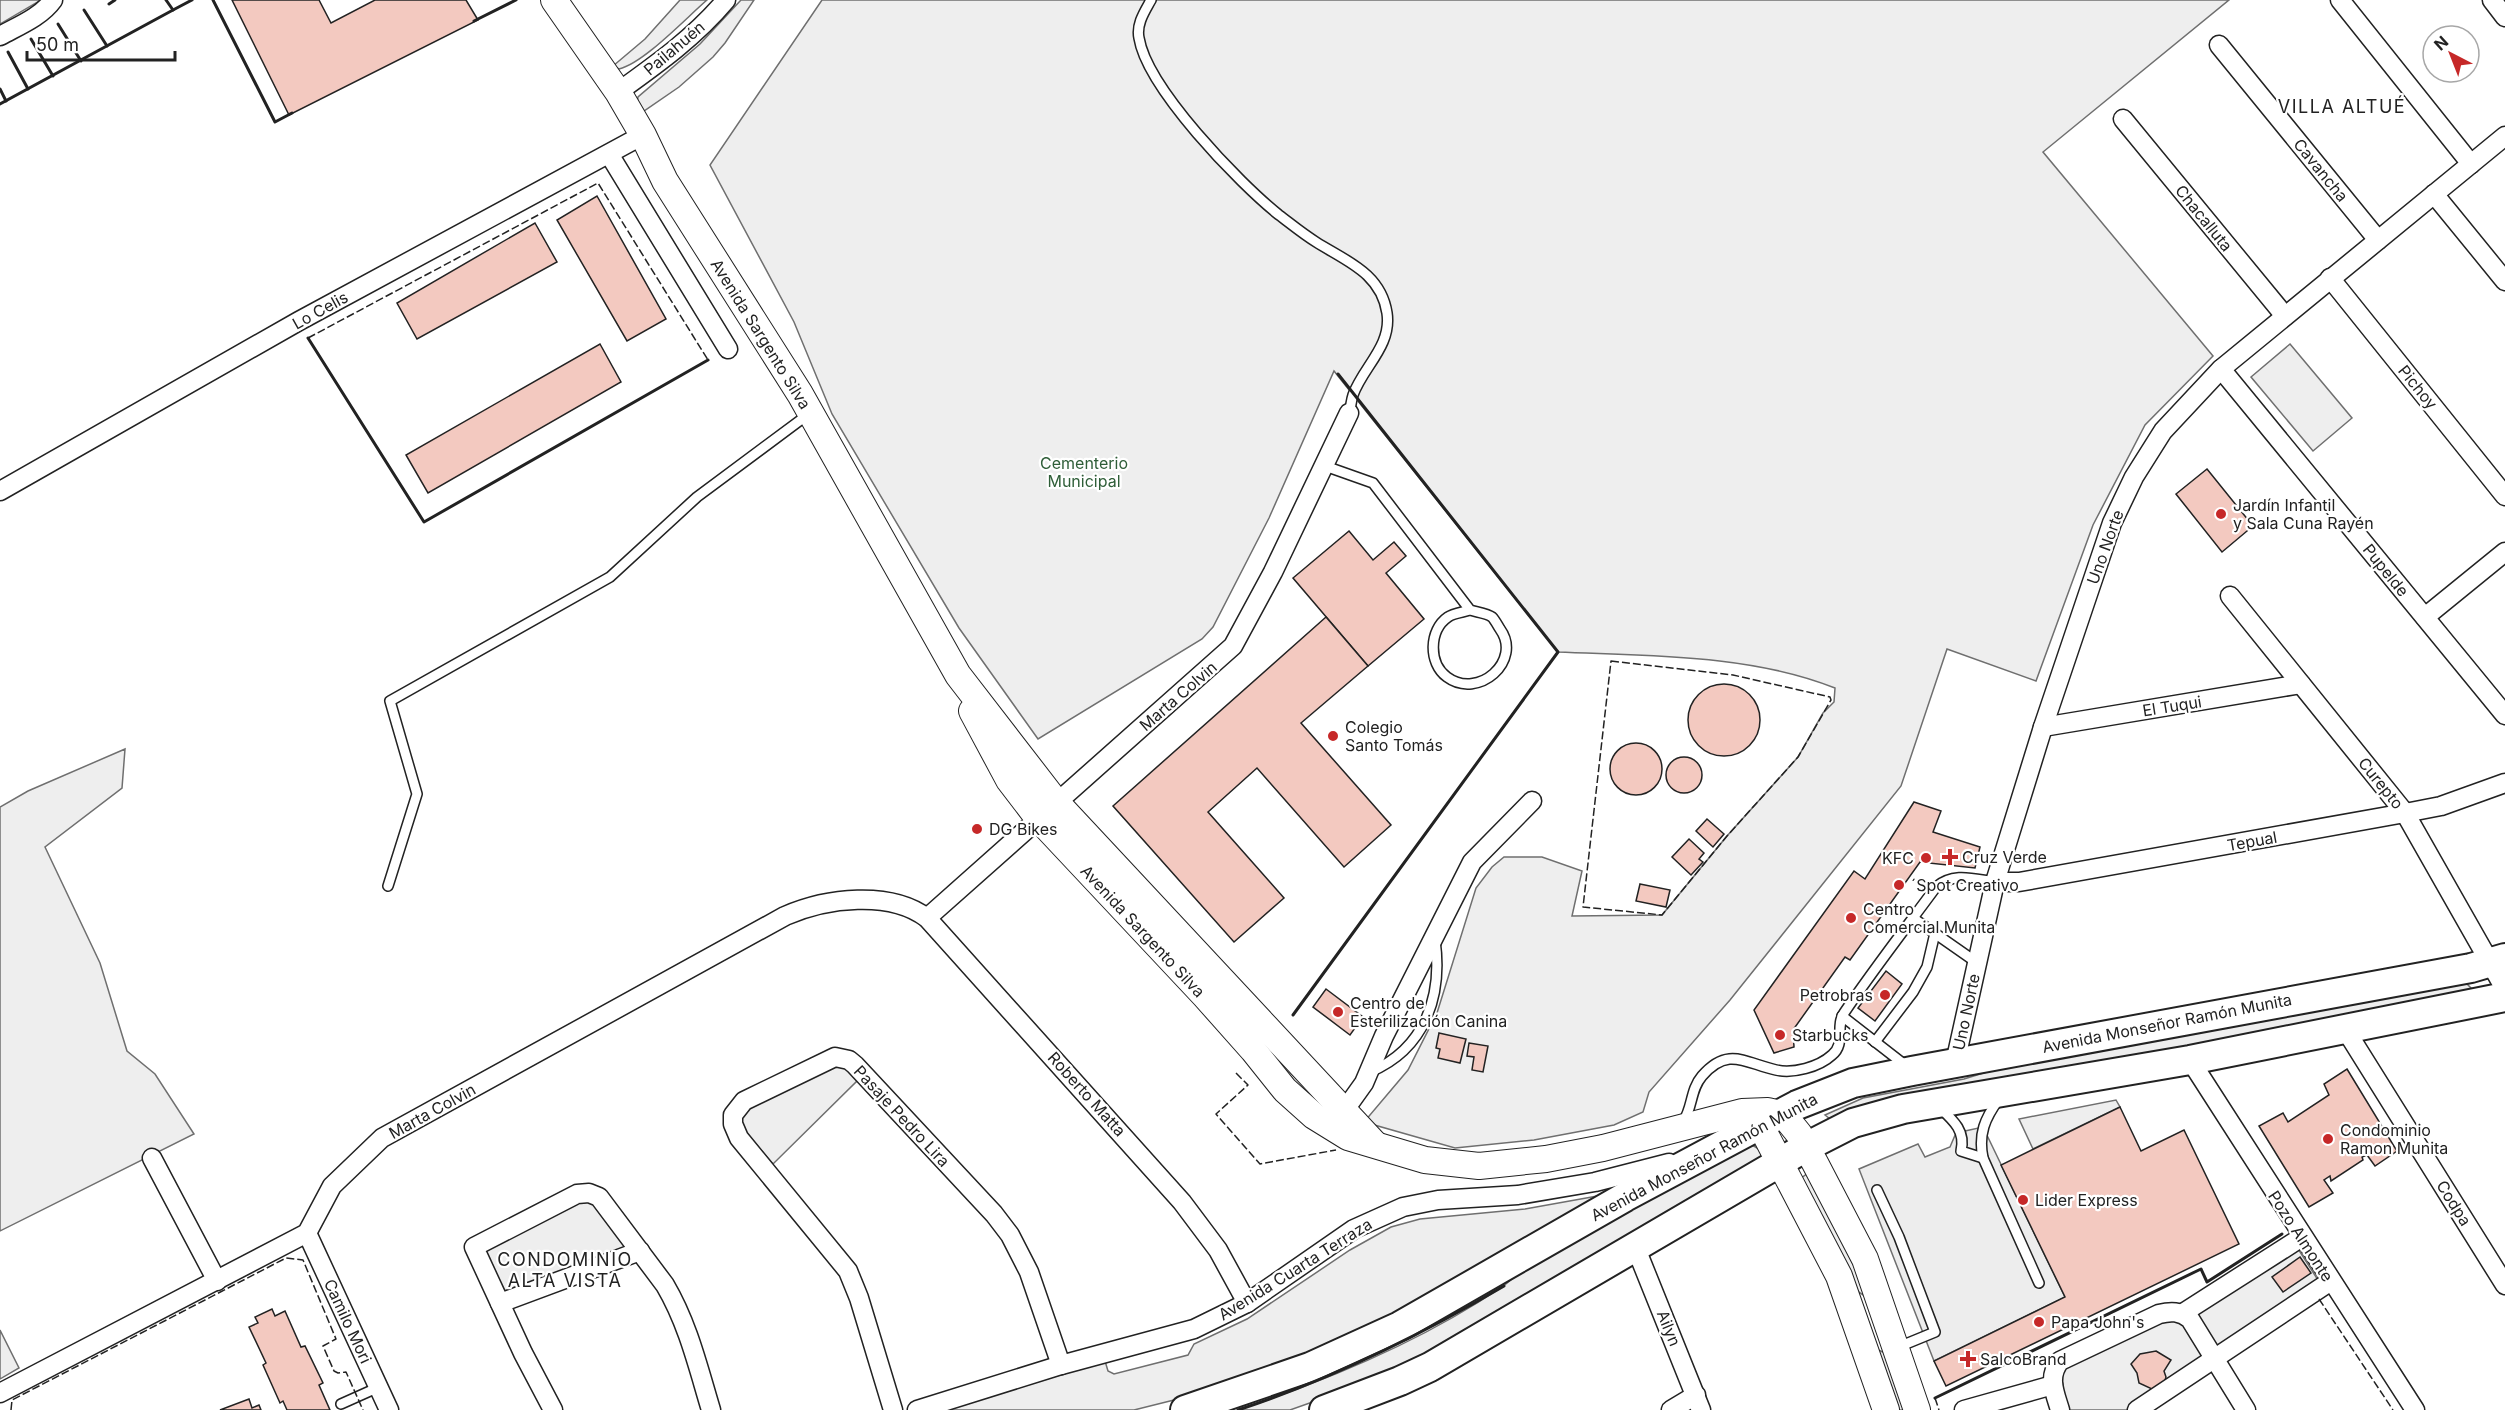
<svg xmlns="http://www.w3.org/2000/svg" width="2505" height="1410" viewBox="0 0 2505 1410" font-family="Inter,sans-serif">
  <rect width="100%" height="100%" fill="#fff"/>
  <g fill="#eee" stroke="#6f6f6f" stroke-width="1.5">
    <path d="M0 0H41L0 24Z"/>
    <path d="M680 0H707C686 18 644 63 619 69L613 66 645 39Z"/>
    <path d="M741 0H754L725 43 713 57 679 87 641 113 637 104 638 97 700 44Z"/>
    <path d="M822 0H2229L2043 152 2213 356 2145 425 2093 525 2036 681 1947 649 1901 786 1730 1000 1649 1092 1643 1112 1614 1125 1534 1140 1455 1148 1364 1122 1408 1070 1437 1013 1476 888 1492 867 1504 857H1542L1582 871 1572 916 1662 915 1727 836 1798 757 1823 713 1834 702 1835 688C1750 654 1648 656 1558 652L1334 371 1269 518 1213 627 1202 639 1038 739 959 628 832 414 794 322 710 165Z"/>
    <path d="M2290 344 2352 418 2313 451 2251 377Z"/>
    <path d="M125 749 122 788 45 847 100 963 127 1051 155 1074 194 1134 0 1231V807L28 791Z"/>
    <path d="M2466 983 2471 988 2470 992 1847 1113 1830 1119 1825 1115 1863 1098 1964 1079 2019 1062Z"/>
    <path d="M837 1062 860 1078 773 1164 744 1130 741 1124V1112Z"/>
    <path d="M2116 1100 2120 1107 2033 1149 2019 1119Z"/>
    <path d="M1749 1143 1762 1151V1156L1455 1340 1352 1388 1290 1410H1238C1329 1380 1422 1341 1502 1287 1509 1282 1516 1275 1523 1270Z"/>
    <path d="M1808 1173 1809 1174 1871 1301 1855 1289 1800 1179Z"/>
    <path d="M1603 1195 1357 1334 1206 1392 1134 1410H946L1105 1361 1108 1371 1114 1374 1188 1355 1194 1344 1247 1319 1350 1250 1391 1227 1420 1219 1525 1209Z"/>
    <path d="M578 1199 593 1201 632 1248 506 1294 485 1254V1248Z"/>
    <path d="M2295 1244 2318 1280 2129 1410H2065L2060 1369 2160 1318Z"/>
    <path d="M0 1330 19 1368 0 1379Z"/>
    <path d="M1872 1347 1885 1353 1906 1410H1894Z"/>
  </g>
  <path fill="#ededed" stroke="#6f6f6f" stroke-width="1.5" d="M1983 1127 2065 1297 1934 1361 1859 1169 1918 1144 1925 1157 1950 1147 1956 1133Z"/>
  <g fill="#f3c9c0" stroke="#222" stroke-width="1.5">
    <path d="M232 0H319L331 23 375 0H466L478 20 289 115Z"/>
    <path d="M597 196 666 319 627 341 557 220Z"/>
    <path d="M535 223 557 262 417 339 397 303Z"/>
    <path d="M600 344 621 382 428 493 406 455Z"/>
    <path d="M2207 469 2253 526 2222 552 2176 494Z"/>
    <path d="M1349 531 1373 560 1394 542 1406 556 1386 573 1424 619 1368 666 1293 578Z"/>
    <path d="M1326 617 1368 666 1301 723 1391 825 1344 867 1257 768 1208 812 1284 898 1234 942 1113 806Z"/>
    <circle cx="1724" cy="720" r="36"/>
    <circle cx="1636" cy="769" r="26"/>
    <circle cx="1684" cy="775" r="18"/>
    <path d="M1914 802 1941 811 1933 832 1980 847 1975 868 1920 862 1850 960 1845 957 1793 1030 1794 1047 1774 1053 1754 1010 1854 871 1865 879Z"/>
    <path d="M1707 819 1724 834 1713 847 1696 831Z"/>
    <path d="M1689 839 1704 853 1699 859 1703 862 1691 875 1672 857Z"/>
    <path d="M1640 884 1670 890 1666 907 1636 901Z"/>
    <path d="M1886 971 1902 984 1875 1021 1858 1008Z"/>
    <path d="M1326 989 1363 1017 1350 1035 1313 1007Z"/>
    <path d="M1439 1033 1466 1039 1460 1063 1438 1058 1440 1049 1436 1048Z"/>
    <path d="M1469 1043 1488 1046 1483 1072 1472 1070 1474 1057 1467 1056Z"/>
    <path d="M2347 1069 2397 1151 2375 1166 2367 1155 2362 1157 2363 1160 2331 1181 2330 1176 2324 1180 2333 1193 2309 1207 2259 1126 2283 1113 2288 1122 2329 1095 2324 1084Z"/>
    <path d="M2120 1107 2141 1151 2184 1130 2239 1244 1946 1386 1934 1361 2065 1297 2001 1165Z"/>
    <path d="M2300 1257 2311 1273 2283 1292 2272 1277Z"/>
    <path d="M272 1309 275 1316 285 1311 301 1347 305 1346 323 1383 319 1385 330 1410H287L283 1401 280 1403 263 1365 266 1363 249 1327 258 1323 255 1317Z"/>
    <path d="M2156 1351 2171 1360 2164 1371 2166 1377 2164 1384 2154 1390 2139 1383 2137 1373 2131 1364 2140 1354Z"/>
    <path d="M249 1399 252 1408 259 1405 261 1410H220Z"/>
  </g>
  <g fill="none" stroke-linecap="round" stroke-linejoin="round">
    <g stroke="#222" stroke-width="12">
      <g id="lane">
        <path d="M1151 0C1145 11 1136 24 1139 38 1147 88 1239 183 1279 215 1291 224 1303 234 1316 242 1346 261 1381 273 1387 313 1392 346 1363 367 1353 395 1351 401 1351 407 1349 413"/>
        <path d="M1325 466 1373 483 1470 610C1476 612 1487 613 1492 617 1495 620 1498 626 1500 629 1523 661 1478 700 1447 677 1428 663 1429 630 1448 617 1453 613 1464 612 1470 610"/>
        <path d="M388 886 417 794 390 701 610 577 697 497 810 413"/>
        <path d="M1913 918 1976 962"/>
        <path d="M1842 1016 1905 1065"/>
        <path d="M1875 1042 1913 992 1927 967 1935 933"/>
        <path d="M1370 1072C1425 1049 1443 996 1435 940"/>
        <path d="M1999 1099C1985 1118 1978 1134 1983 1158L2039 1283"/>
        <path d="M1939 1107C1953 1120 1966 1131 1961 1151L1983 1158"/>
        <path d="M1683 1122C1693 1107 1690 1090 1702 1076 1728 1046 1745 1063 1776 1070 1793 1074 1819 1067 1832 1055 1846 1044 1835 1026 1844 1013 1873 970 1905 929 1936 887 1954 872 1973 879 1995 882"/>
        <path d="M1877 1190 1899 1237 1935 1332 1896 1348"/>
        <path d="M341 1404 379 1387"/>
      </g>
    </g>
    <g stroke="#222" stroke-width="21">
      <g id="street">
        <path d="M2340 0 2471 164"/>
        <path d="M2492 0 2505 17"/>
        <path d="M0 36C18 26 41 17 53 0"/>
        <path d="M2219 45 2378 240"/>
        <path d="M618 92C657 64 695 37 726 0"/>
        <path d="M2123 119 2285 316"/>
        <path d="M609 154 728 349"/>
        <path d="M2434 194 2505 281"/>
        <path d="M2330 278 2505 496"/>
        <path d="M2221 369 2505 715"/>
        <path d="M0 491 299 321 643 135"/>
        <path d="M2230 596 2405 813 2505 989"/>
        <path d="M2425 617 2505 552"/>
        <path d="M2043 727 2301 684"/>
        <path d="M1995 882H2019L2405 813 2441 806 2505 783"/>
        <path d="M927 918 1233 646 1273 572 1349 413"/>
        <path d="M2345 1029 2505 1285"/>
        <path d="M2190 1060 2415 1410"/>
        <path d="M1955 1063 1995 882 2043 727 2112 523 2134 477 2163 431 2221 369 2505 136"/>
        <path d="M1344 1111 1364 1083 1384 1036 1472 862 1532 801"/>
        <path d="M152 1158 217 1281"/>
        <path d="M307 1233 389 1410"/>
        <path d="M1635 1246 1701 1410"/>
        <path d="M500 1303 640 1251"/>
        <path d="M2183 1313 2302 1237"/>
        <path d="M0 1393 307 1233 332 1186 382 1138 785 916C826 898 890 890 927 918L1182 1202 1218 1250 1247 1303"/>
        <path d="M553 1410 523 1353 474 1247 577 1194 589 1193 599 1197 665 1285C688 1324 698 1367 711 1410"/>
        <path d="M893 1410 859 1298 848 1271 739 1138 733 1124V1115L744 1101 835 1057 849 1060 855 1065 994 1214 1010 1235 1029 1272 1061 1365"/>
        <path d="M917 1410 1061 1365 1194 1329 1247 1303 1354 1229 1403 1207 1438 1200 1518 1195 1595 1182 1669 1163"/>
        <path d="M1671 1410 1696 1395"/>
        <path d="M1964 1410 2053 1385"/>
        <path d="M2060 1410C2055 1393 2047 1377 2060 1361L2159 1314C2171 1311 2180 1311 2190 1319L2246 1410"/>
        <path d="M2137 1410 2331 1281"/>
      </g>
    </g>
    <g stroke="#222" stroke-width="28">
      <g id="secondary">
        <path d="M554 0 618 92 643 135 665 181 800 394 958 675 1056 802 1374 1143"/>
        <path d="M972 711 1009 780 1038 818 1205 996 1253 1050 1285 1090 1314 1116 1348 1137 1425 1160 1479 1166 1546 1159 1603 1148 1742 1112 1768 1111 1780 1114 1786 1118 1799 1134 1815 1163 1865 1259 1917 1410"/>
        <path d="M1740 1117 1758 1125 1765 1134 1839 1276 1886 1410"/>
      </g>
    </g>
    <g stroke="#222" stroke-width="32">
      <g id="primary">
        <path d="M1185 1410 1310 1367 1400 1326 1625 1197 1797 1105 1853 1083 1912 1071 2471 968 2505 958"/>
        <path d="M1324 1410 1400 1381 1430 1367 1806 1147 1853 1123 1903 1109 2190 1060 2505 997"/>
      </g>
    </g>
    <use href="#lane" stroke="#fff" stroke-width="9"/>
    <use href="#street" stroke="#fff" stroke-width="18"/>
    <use href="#secondary" stroke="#fff" stroke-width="26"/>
    <use href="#primary" stroke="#fff" stroke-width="28"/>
    <g stroke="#222" stroke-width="1.5" stroke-dasharray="8 3" stroke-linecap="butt">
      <path d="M308 338 598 183 708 360"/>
      <path d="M1611 661 1733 675 1830 697 1831 700 1798 757 1727 836 1662 915 1583 907Z"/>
      <path d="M1236 1073 1248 1085 1216 1114 1260 1164 1336 1150"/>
      <path d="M2319 1299 2393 1410"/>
      <path d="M1935 1398 1939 1410"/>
      <path d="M11 1410 12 1400 286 1258 303 1260 336 1339 323 1346 334 1371 338 1373 346 1372 363 1410"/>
    </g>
    <g stroke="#222" stroke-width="3">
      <path d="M213 0 275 122 292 113"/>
      <path d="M109 4 115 0"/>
      <path d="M84 10 107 46"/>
      <path d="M173 10 192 0"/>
      <path d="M474 21 516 0"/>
      <path d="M58 24 81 61"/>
      <path d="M31 39 53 76"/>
      <path d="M8 52 28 89"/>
      <path d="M0 89 6 101"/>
      <path d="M0 104 173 10 166 0"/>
      <path d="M308 338 424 522 708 360"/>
      <path d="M1293 1015 1558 652 1338 374"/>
      <path d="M1935 1398 2201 1269 2207 1282 2282 1234"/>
      <path d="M1238 1410C1332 1379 1419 1336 1504 1286"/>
    </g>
  </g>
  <g fill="#c62828" stroke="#fff" stroke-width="2">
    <circle cx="2221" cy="514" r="6"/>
    <circle cx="1333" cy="736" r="6"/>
    <circle cx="977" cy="829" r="6"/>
    <path d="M1947 848h6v6h6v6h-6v6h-6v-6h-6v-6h6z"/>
    <circle cx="1926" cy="858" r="6"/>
    <circle cx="1899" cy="885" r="6"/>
    <circle cx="1851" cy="918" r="6"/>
    <circle cx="1885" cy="995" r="6"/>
    <circle cx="1338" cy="1012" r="6"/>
    <circle cx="1780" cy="1035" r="6"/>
    <circle cx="2328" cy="1139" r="6"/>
    <circle cx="2023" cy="1200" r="6"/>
    <circle cx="2039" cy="1322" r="6"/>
    <path d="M1965 1350h6v6h6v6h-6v6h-6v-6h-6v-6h6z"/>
  </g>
  <g text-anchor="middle" stroke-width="4.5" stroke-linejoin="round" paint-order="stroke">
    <g font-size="16" fill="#222" stroke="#fff">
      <text transform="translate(674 48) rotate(-40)" y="6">Pailahuén</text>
      <text transform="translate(2321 170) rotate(51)" y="6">Cavancha</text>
      <text transform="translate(2204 218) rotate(51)" y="6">Chacalluta</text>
      <text transform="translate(320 310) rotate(-29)" y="6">Lo Celis</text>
      <text transform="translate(761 334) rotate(58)" y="6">Avenida Sargento Silva</text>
      <text transform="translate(2418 387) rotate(51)" y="6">Pichoy</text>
      <text transform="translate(2105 547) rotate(-70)" y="6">Uno Norte</text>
      <text transform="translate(2386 570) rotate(51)" y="6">Pupelde</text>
      <text transform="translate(1178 696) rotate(-41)" y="6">Marta Colvin</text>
      <text transform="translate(2172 706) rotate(-9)" y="6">El Tuqui</text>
      <text transform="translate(2381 783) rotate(51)" y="6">Curepto</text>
      <text transform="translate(2252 841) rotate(-10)" y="6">Tepual</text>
      <text transform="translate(1143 931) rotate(47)" y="6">Avenida Sargento Silva</text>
      <text transform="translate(1966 1012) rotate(-78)" y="6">Uno Norte</text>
      <text transform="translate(2167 1023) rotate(-11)" y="6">Avenida Monseñor Ramón Munita</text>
      <text transform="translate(1087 1094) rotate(48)" y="6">Roberto Matta</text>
      <text transform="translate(432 1111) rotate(-29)" y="6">Marta Colvin</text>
      <text transform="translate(902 1116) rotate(47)" y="6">Pasaje Pedro Lira</text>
      <text transform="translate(1704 1157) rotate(-28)" y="6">Avenida Monseñor Ramón Munita</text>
      <text transform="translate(2454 1203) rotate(58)" y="6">Codpa</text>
      <text transform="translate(2301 1236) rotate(57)" y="6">Pozo Almonte</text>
      <text transform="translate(1295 1269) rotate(-32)" y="6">Avenida Cuarta Terraza</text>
      <text transform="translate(348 1321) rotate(65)" y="6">Camilo Mori</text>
      <text transform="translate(1669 1328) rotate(68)" y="6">Ailyn</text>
    </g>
    <g font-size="16" fill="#2f5e38" stroke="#fff">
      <text x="1084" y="469">Cementerio<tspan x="1084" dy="18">Municipal</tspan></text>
    </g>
    <g font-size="16" fill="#222" stroke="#fff" text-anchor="start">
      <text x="2233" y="511">Jardín Infantil<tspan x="2233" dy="18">y Sala Cuna Rayén</tspan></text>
      <text x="1345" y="733">Colegio<tspan x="1345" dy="18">Santo Tomás</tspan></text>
      <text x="989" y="835">DG Bikes</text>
      <text x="1962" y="863">Cruz Verde</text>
      <text x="1914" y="864" text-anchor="end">KFC</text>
      <text x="1911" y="891">´Spot Creativo</text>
      <text x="1863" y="915">Centro<tspan x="1863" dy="18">Comercial Munita</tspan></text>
      <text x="1873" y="1001" text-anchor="end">Petrobras</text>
      <text x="1350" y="1009">Centro de<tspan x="1350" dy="18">Esterilización Canina</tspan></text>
      <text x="1792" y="1041">Starbucks</text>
      <text x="2340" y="1136">Condominio<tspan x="2340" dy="18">Ramon Munita</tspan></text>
      <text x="2035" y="1206">Lider Express</text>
      <text x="2051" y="1328">Papa John's</text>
      <text x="1980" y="1365">SalcoBrand</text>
    </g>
    <g font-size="18" letter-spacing="1.5" fill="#222" stroke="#fff">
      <text x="2342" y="113">VILLA ALTUÉ</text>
      <text x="565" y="1266">CONDOMINIO<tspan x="565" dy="21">ALTA VISTA</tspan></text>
    </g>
  </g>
  <g transform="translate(2451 54) rotate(318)"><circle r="28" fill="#ffffff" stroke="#a7a7a7" stroke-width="1.5"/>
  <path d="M0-4.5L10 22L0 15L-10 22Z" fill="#c62828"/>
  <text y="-9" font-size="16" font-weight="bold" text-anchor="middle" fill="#222222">N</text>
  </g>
  <path d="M27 51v9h148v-9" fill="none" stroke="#222222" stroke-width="3"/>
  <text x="36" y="51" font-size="18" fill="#222222" stroke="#ffffff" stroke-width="4.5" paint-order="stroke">50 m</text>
</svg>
